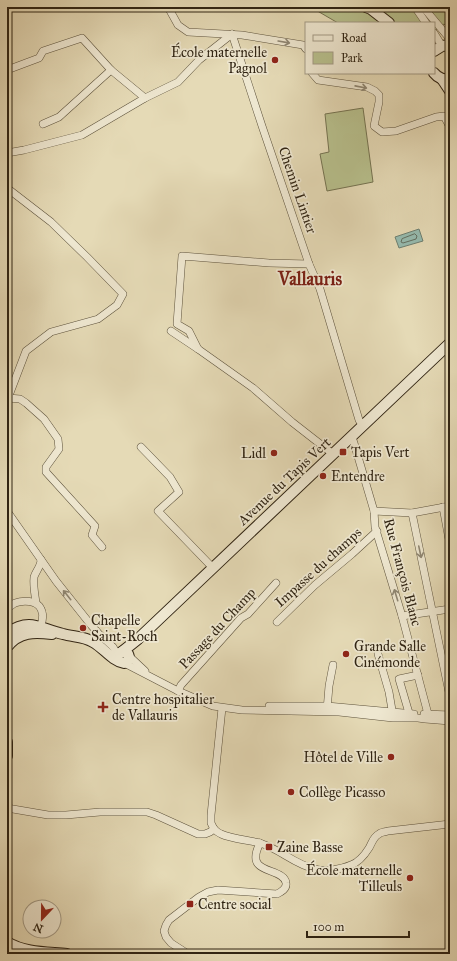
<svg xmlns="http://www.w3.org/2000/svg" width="457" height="961" viewBox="0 0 457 961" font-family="'IM FELL Great Primer',serif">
  <rect width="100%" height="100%" fill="#e5dab6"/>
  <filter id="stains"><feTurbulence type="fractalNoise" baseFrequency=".005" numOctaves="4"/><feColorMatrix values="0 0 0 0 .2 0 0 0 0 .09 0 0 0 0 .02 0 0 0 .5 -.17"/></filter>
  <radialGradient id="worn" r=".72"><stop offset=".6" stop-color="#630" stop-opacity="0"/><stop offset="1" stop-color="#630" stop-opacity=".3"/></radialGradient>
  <g fill="#b7bf8c" stroke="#747250">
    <path d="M278 7H450V30L444 24 434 31V23H338L314 9Z"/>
    <path d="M363 108 373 182 327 191 320 154 329 152 325 114Z"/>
  </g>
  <path fill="#96bbaf" stroke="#6d7f71" d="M419 229 423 241 399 248 395 237Z"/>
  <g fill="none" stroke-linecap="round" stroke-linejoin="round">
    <path stroke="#637061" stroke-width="1" d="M415 234 417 236 416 239 403 243 401 242 402 239Z"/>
    <g stroke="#5d523c" stroke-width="8">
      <g id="street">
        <path d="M168 7 178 25 188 32 242 35 303 45 306 49"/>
        <path d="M415 7 426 23"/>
        <path d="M423 7 450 39"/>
        <path d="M434 33 442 46"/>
        <path d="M232 34 262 126 309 264 320 289 359 420 363 426"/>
        <path d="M7 70 39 58 43 51 82 38 111 70 145 98"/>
        <path d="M312 73 318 80 367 87 375 91 379 95V102L374 126 382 132 396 131 436 117 444 116 450 127"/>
        <path d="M43 124 59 117 111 70"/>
        <path d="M7 153 24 150 82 135 145 98 178 82 199 60 232 34"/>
        <path d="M7 188 51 222 87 257 123 294 117 305 98 319 51 332 26 351 8 398 7 399"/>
        <path d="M309 264 269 263 182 256 177 324 189 331 198 349 253 388 292 422 333 454"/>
        <path d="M171 331 198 349"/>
        <path d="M8 398 20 399 26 403 44 419 58 439 59 449 46 467V472L95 526 92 535 102 547"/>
        <path d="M352 437 354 443 374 511 375 527 402 616 428 714"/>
        <path d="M141 447 170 477 179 492 158 511 213 568"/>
        <path d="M443 507 450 545"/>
        <path d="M7 511 56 581 91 625 99 634 113 647 116 652"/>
        <path d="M374 511 412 513 450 506"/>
        <path d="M412 513 450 697"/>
        <path d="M36 603C35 595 33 586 34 577 36 571 41 566 41 560"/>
        <path d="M7 608C10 607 13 604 15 603 23 600 37 600 41 609 44 615 43 627 36 629"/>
        <path d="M402 616 450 609"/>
        <path d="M277 622 315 585 352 554 377 531"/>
        <path d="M378 654 389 692 393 716"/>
        <path d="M129 656 145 671"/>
        <path d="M124 663 178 691 213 706 242 710 339 712 393 718H418L425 719 450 721"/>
        <path d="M178 691 181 685 241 618 248 614 276 583"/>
        <path d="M269 706H327L414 714"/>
        <path d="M327 710 329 686 333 665"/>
        <path d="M409 713 399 679 418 675"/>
        <path d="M424 714 450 715"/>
        <path d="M7 808 48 815H66L100 812H147L156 815 198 834H205L210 832 214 829"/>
        <path d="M214 829C216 831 219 833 221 834 232 839 248 840 260 843 280 849 295 865 315 869 325 872 342 869 351 865 359 862 364 856 369 848 372 843 373 837 379 834 381 832 385 832 388 831L450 824"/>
        <path d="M214 829 211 823V815L222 708"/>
        <path d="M188 954 171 943 166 937 164 931 166 925 169 920 199 897 208 892 218 890 277 894C281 892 287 889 286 883 285 872 264 872 258 864 253 858 257 849 260 843"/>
      </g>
    </g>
    <g stroke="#302413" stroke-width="12">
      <g id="secondary">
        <path d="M366 7 371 9 389 23"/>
        <path d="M434 51 442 46 450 45"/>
        <path d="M434 73C438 78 443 80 450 80"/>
        <path d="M442 79 450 91"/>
        <path d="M7 633C31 617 40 629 63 634 73 637 84 636 93 642 104 648 111 660 124 663 128 662 130 658 128 654L123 651"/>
        <path d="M7 647C19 631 35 632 52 634"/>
        <path d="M120 653 123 651 138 639 450 343"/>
        <path d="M7 742V756"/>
        <path d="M7 942C25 953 47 952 67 954"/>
      </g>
    </g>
    <use href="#street" stroke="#eee7d0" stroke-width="7"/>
    <use href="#secondary" stroke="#eee7d0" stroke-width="10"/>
  </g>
  <defs><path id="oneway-shaft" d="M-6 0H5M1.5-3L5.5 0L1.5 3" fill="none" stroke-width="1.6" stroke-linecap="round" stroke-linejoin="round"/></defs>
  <g stroke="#8f8672">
    <use href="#oneway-shaft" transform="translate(284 42) rotate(10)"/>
    <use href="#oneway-shaft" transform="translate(361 87) rotate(11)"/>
    <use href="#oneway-shaft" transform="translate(420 552) rotate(78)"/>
    <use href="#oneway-shaft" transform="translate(67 595) rotate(-129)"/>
    <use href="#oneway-shaft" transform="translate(396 595) rotate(-107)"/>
  </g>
  <g fill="#8f2418" stroke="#eee7d0" stroke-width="1.5">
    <circle cx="275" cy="60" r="4"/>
    <rect x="339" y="448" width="8" height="8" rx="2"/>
    <circle cx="274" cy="453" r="4"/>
    <circle cx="323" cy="476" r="4"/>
    <circle cx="83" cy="628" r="4"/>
    <circle cx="346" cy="654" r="4"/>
    <path d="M101 701h4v4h4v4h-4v4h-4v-4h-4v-4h4z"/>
    <circle cx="391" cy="757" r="4"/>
    <circle cx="291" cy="792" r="4"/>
    <rect x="265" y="843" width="8" height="8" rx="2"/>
    <circle cx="410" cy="878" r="4"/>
    <rect x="186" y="900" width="8" height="8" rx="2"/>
  </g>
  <g text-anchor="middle" stroke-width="3.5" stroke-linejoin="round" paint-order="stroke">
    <g font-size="14" fill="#302413" stroke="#eee7d0" text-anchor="start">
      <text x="267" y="57" text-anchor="end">École maternelle<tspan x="267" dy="16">Pagnol</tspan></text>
      <text x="351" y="457">Tapis Vert</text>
      <text x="266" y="458" text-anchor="end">Lidl</text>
      <text x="331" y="481">Entendre</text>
      <text x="91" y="625">Chapelle<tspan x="91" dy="16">Saint-Roch</tspan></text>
      <text x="354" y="651">Grande Salle<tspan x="354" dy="16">Cinémonde</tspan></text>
      <text x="112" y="704">Centre hospitalier<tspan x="112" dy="16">de Vallauris</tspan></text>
      <text x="383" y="762" text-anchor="end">Hôtel de Ville</text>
      <text x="299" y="797">Collège Picasso</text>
      <text x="277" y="852">Zaine Basse</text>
      <text x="402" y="875" text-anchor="end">École maternelle<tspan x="402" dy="16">Tilleuls</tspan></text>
      <text x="198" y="909">Centre social</text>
    </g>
    <g font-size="14" fill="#302413" stroke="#eee7d0">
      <text transform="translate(298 190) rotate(71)" y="5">Chemin Lintier</text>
      <text transform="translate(284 481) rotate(-43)" y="5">Avenue du Tapis Vert</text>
      <text transform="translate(318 567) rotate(-42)" y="5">Impasse du champs</text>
      <text transform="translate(403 572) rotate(75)" y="5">Rue François Blanc</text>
      <text transform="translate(217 628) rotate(-47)" y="5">Passage du Champ</text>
    </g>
    <g font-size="18" font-weight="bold" fill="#7a1f14" stroke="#eee7d0">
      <text x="310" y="285">Vallauris</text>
    </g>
  </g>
  <rect width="457" height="961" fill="none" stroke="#e5dab6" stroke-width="24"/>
  <rect x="8" y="8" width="441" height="945" fill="none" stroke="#302413" stroke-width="2"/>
  <rect x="12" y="12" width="433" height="937" fill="none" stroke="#302413"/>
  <rect x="305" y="22" width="130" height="52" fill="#eee7d0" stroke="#a29984"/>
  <rect x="313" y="35" width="20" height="6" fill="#eee7d0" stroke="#a29984"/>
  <text x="341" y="42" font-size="12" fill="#302413">Road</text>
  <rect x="313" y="52" width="20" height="12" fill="#b7bf8c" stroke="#a29984"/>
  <text x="341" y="62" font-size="12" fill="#302413">Park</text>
  <g transform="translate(42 919) rotate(202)"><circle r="19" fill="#eee7d0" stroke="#a29984"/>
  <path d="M0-3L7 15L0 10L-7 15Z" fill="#8f2418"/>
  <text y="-6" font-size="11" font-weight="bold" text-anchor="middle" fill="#302413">N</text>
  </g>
  <path d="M307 931v6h102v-6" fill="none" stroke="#302413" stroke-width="2"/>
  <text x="313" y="931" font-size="12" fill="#302413" stroke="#eee7d0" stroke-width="3" paint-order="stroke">100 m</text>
  <rect width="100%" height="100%" filter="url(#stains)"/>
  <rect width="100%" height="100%" fill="url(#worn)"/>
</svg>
